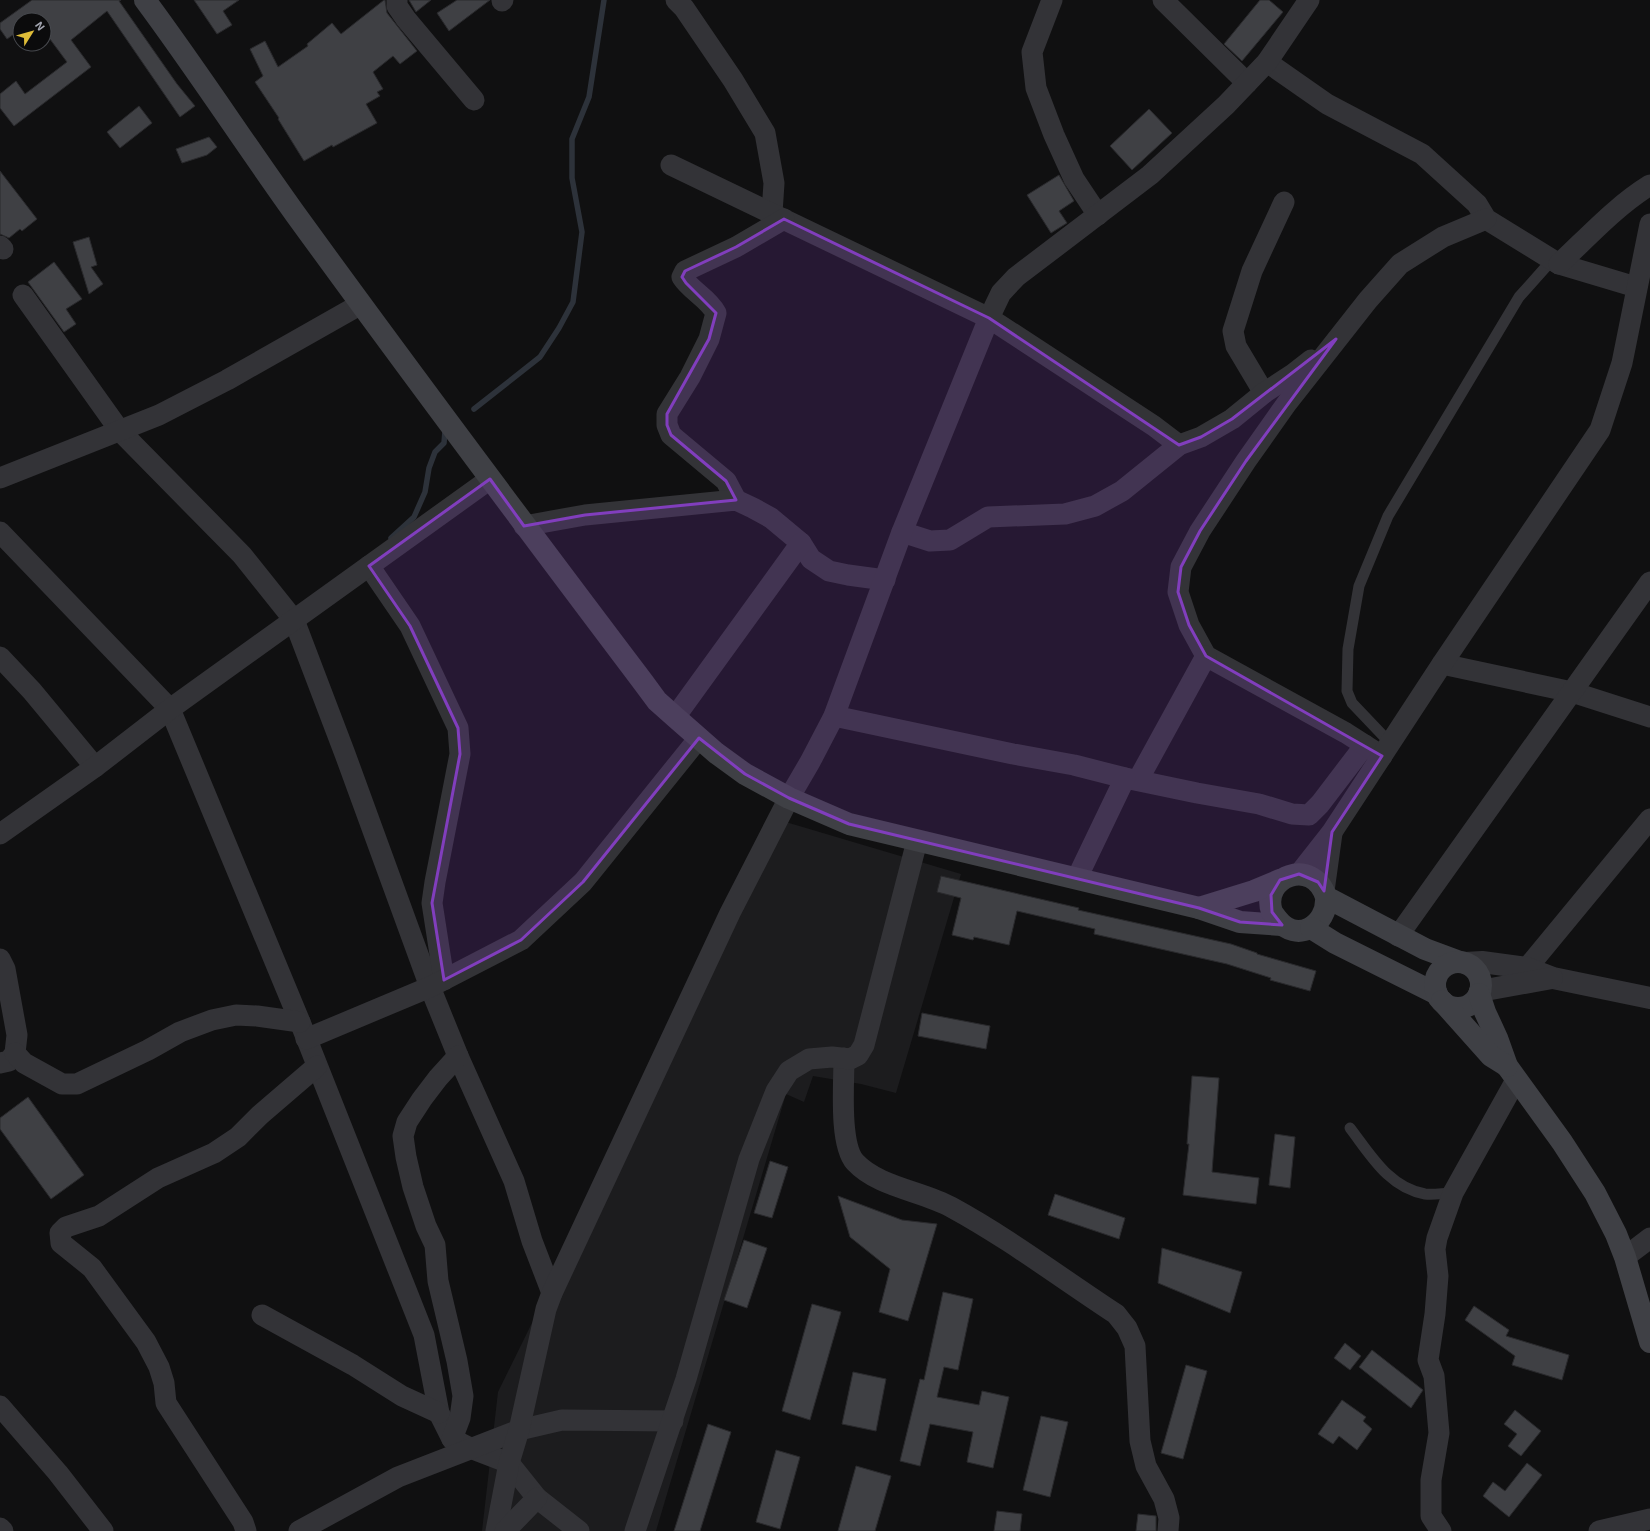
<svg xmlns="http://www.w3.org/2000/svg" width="1650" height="1531" viewBox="0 0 1650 1531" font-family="'Exo 2',sans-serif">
  <rect width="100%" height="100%" fill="#101011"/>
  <path fill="#1c1c1e" d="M779 820 961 874 896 1093 861 1084 813 1076 804 1102 786 1094 656 1531H482L498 1392Z"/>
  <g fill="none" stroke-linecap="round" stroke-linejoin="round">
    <g stroke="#2d323a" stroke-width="5.5">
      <path d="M474 409 540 357 559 328 573 302 582 232 572 178V139L589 97 604 0"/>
      <path d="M391 538 414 517 425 492 429 468 435 452 444 443 445 431"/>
    </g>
  </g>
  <g fill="#3f4044" stroke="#2a2a2d">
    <path d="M32 0H121L119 1 177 84 195 106 180 117 107 11 71 40 91 67 14 126 0 108V94L16 81 25 94 67 62 44 31V20H20V30L7 39 0 29V23Z"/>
    <path d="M194 0H239L223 11 232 25 217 34Z"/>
    <path d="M384 0H385L387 13 417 51 400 64 393 56 373 72 383 89 377 92 380 96 366 104 377 123 333 147 332 145 304 161 278 119 279 118 255 82 263 76 250 49 265 41 278 67 308 46 307 44 332 23 341 34Z"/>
    <path d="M409 0H431L416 12Z"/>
    <path d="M457 0H490L449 31 437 13Z"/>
    <path d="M1260 0H1269L1283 12 1242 61 1224 44Z"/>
    <path d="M139 106 152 123 120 148 107 132Z"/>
    <path d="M1149 109 1172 133 1132 170 1110 146Z"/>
    <path d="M209 137 217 147 207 155 182 163 176 149Z"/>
    <path d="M0 171 37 219 22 231 20 229 9 238 0 234Z"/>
    <path d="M1059 175 1074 201 1059 211 1067 223 1051 233 1027 195Z"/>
    <path d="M89 237 97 265 91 267 103 284 89 294 73 242Z"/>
    <path d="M54 262 82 299 66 309 76 324 64 332 28 282Z"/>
    <path d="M941 876 1079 908 1078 910 1231 944 1257 953V954L1316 971 1310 991 1270 980 1271 978 1227 964 1094 934 1095 929 1017 911 1009 945 974 937 973 940 952 935 961 898 937 892Z"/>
    <path d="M922 1013 990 1026 986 1049 918 1036Z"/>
    <path d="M1192 1076 1219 1078 1212 1172 1259 1178 1256 1204 1183 1195 1189 1144H1187Z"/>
    <path d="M28 1097 84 1175 51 1199 0 1129V1118Z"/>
    <path d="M1275 1134 1295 1137 1290 1188 1269 1185Z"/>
    <path d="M770 1161 788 1167 772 1218 754 1213Z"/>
    <path d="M1055 1194 1125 1218 1119 1239 1048 1215Z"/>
    <path d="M838 1196 902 1220 937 1224 908 1321 879 1312 890 1269 850 1237Z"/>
    <path d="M744 1240 767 1248 747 1308 724 1300Z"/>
    <path d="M1162 1248 1242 1272 1230 1313 1158 1283Z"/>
    <path d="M943 1292 973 1299 958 1370 944 1367 937 1397 979 1405 982 1391 1009 1397 993 1468 967 1462 973 1432 930 1424 920 1466 900 1461 920 1379 924 1380Z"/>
    <path d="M812 1304 841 1312 810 1420 782 1411Z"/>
    <path d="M1474 1306 1509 1330 1506 1336 1569 1355 1562 1380 1512 1365 1515 1356 1465 1320Z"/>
    <path d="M1345 1343 1361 1356 1350 1370 1334 1358Z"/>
    <path d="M1372 1350 1423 1390 1411 1408 1359 1367Z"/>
    <path d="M1186 1365 1207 1371 1183 1459 1161 1453Z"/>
    <path d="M853 1372 886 1379 876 1431 842 1424Z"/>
    <path d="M1342 1400 1366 1417 1363 1421 1372 1429 1357 1450 1339 1436 1333 1444 1318 1434Z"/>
    <path d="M1515 1410 1541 1431 1521 1456 1508 1446 1517 1434 1504 1424Z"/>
    <path d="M1041 1416 1068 1422 1050 1497 1023 1490Z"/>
    <path d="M708 1424 731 1432 700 1531H674Z"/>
    <path d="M776 1450 800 1457 780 1529 756 1522Z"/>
    <path d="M1527 1463 1542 1475 1509 1517 1483 1496 1493 1482 1505 1491Z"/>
    <path d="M856 1466 891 1476 875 1531H838Z"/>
    <path d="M997 1511 1022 1514 1020 1531H994Z"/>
    <path d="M1138 1514 1156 1516V1531H1136Z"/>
  </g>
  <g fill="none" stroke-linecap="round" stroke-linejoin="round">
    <g stroke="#333337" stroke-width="11">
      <path d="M1391 744 1352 703 1347 691 1348 649 1359 586 1388 516 1519 297 1552 260"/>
      <path d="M1350 1128C1370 1154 1389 1188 1425 1194 1434 1195 1444 1193 1453 1193"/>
    </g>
    <g stroke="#333337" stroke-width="21">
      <path d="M397 0V6L406 19 474 100"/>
      <path d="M676 0 684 8 733 80 765 133 774 183 772 213"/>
      <path d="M1052 0 1032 52 1036 88 1054 135 1074 179 1098 215"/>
      <path d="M1163 0 1247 83"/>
      <path d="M502 1 503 0"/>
      <path d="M1267 62 1327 104 1422 154 1477 204 1486 219 1559 264 1636 287"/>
      <path d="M671 165 989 318 1154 426 1179 445"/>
      <path d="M0 246 3 249"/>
      <path d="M1559 264C1588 237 1616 206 1650 185"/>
      <path d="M23 295 120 431 242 555 294 620 345 754 430 987 458 1056 514 1181 532 1241 552 1293"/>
      <path d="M1264 393 1236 346 1233 331 1252 271 1284 202"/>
      <path d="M0 478 159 415 227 380 361 304"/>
      <path d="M736 500 726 481 671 435 667 425V414L690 377 709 339 716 313C708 298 691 291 682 277L685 271 736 247 784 219"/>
      <path d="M524 526 585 515 736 500 753 508 771 518 801 543 811 559 829 571 848 575 885 580"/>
      <path d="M0 532 170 709 300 1022 424 1335 439 1413 452 1439 470 1448 509 1463 537 1498 579 1531"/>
      <path d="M902 532 930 541 950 540 988 517 1065 514 1095 506 1122 491 1179 445 1201 437 1232 419 1264 393 1293 374 1311 360"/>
      <path d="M369 566 410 626 458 728 460 754 435 882 432 903 444 980"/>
      <path d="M0 657 32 691 95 767"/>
      <path d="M1442 664 1572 692 1650 717"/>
      <path d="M834 716 1013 754 1074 765 1125 778 1197 793 1259 804 1292 814 1309 815 1320 804 1365 745"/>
      <path d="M675 717 801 543"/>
      <path d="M1382 756 1346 733 1206 656 1189 625 1178 592 1181 567 1200 531 1246 461 1287 403 1368 300 1400 264 1443 237 1486 219"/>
      <path d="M1138 780 1206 656"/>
      <path d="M0 834 95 767 170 709 490 479"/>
      <path d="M1299 874 1332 832 1442 664 1600 430 1622 363 1650 224"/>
      <path d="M1077 878 1125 778"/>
      <path d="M1324 891 1332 833"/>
      <path d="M1398 936 1650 582"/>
      <path d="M0 959 5 969 17 1035 15 1053 9 1061 0 1063"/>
      <path d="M1527 968 1650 819"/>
      <path d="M306 1039 430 987 521 940 583 882 699 738"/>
      <path d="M15 1053 24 1063 62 1084H77L148 1050 180 1032 212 1020 236 1015 257 1016 300 1022"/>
      <path d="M844 1058C844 1083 839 1144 855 1162 878 1187 922 1191 951 1207 1008 1238 1061 1278 1116 1314L1127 1328 1135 1346 1140 1441 1146 1466 1164 1499 1169 1518 1168 1531"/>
      <path d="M1625 1257 1650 1238"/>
      <path d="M262 1315 353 1365 402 1396 439 1413"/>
      <path d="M0 1406 58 1473 103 1531"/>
      <path d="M452 1439 460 1418 463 1396 457 1361 438 1281 435 1245 426 1226 413 1187 406 1157 403 1136 407 1122 422 1099 438 1078 458 1056"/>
      <path d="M0 1528 3 1531"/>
      <path d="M246 1531 243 1522 166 1403 164 1383 159 1367 146 1342 92 1268 61 1243 60 1233 66 1227 99 1216 158 1178 214 1153 238 1137 260 1115 317 1066"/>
      <path d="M299 1531 398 1477 519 1430 562 1420 673 1421"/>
      <path d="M496 1531 509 1463 519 1430 546 1309 552 1293 730 913 789 798 810 762 834 716 902 532 989 318 1001 293 1016 277 1150 175 1226 105 1267 62 1309 0"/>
      <path d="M505 1531 537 1498"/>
      <path d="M635 1531 686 1379 749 1159 776 1091 789 1071 809 1059 832 1057 850 1059 858 1055 864 1045 917 841"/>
      <path d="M1441 1531 1431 1516V1480L1439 1433 1434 1376 1428 1360 1435 1314 1438 1276 1435 1249 1437 1238 1453 1193 1516 1080"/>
      <path d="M1599 1531 1650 1519"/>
    </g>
    <g stroke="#333337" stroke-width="22">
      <path d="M1465 963 1482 962 1527 968 1553 978 1650 998"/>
      <path d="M1480 991 1552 978"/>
    </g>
    <g stroke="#3f4045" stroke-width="22">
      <path d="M145 0C197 70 245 144 296 215 410 372 526 527 643 682L657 701 675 717 716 753 745 774 789 798 849 824 1199 908 1240 922 1282 925"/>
      <path d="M1326 897C1328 926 1296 944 1277 919 1276 917 1273 914 1272 912 1260 877 1313 856 1326 897L1425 949 1460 962"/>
      <path d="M1199 908 1254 891 1280 880"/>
      <path d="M1311 928 1335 943 1437 994"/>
      <circle cx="1458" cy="985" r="23"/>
      <path d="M1479 994 1485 1012 1497 1038 1507 1066 1562 1142 1595 1193 1616 1234 1625 1257 1650 1342"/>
      <path d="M1442 1001 1491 1056 1507 1066"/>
    </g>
  </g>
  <path fill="#813ebd" fill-opacity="0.2" stroke="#813ebd" stroke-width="3" stroke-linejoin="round" d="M784 219 989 318 1179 445 1201 437 1232 419 1336 339 1246 461 1200 531 1181 567 1178 592 1189 625 1206 656 1382 756 1332 832 1324 891 1318 882 1299 874 1280 880 1271 895 1272 912 1282 925 1240 922 1199 908 849 824 789 798 745 774 699 738 583 882 521 940 444 980 432 903 460 754 458 728 410 626 369 566 490 479 524 526 585 515 736 500 726 481 671 435 667 425V414L709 339 716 313 686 283 682 277 685 271 736 247Z"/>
  <g transform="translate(32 32) rotate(53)"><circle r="19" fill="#0b0b0c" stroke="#47494e"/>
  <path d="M0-3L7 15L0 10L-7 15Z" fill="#dfbd39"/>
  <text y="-6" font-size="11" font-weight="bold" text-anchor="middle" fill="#a2a5b0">N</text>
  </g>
</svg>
